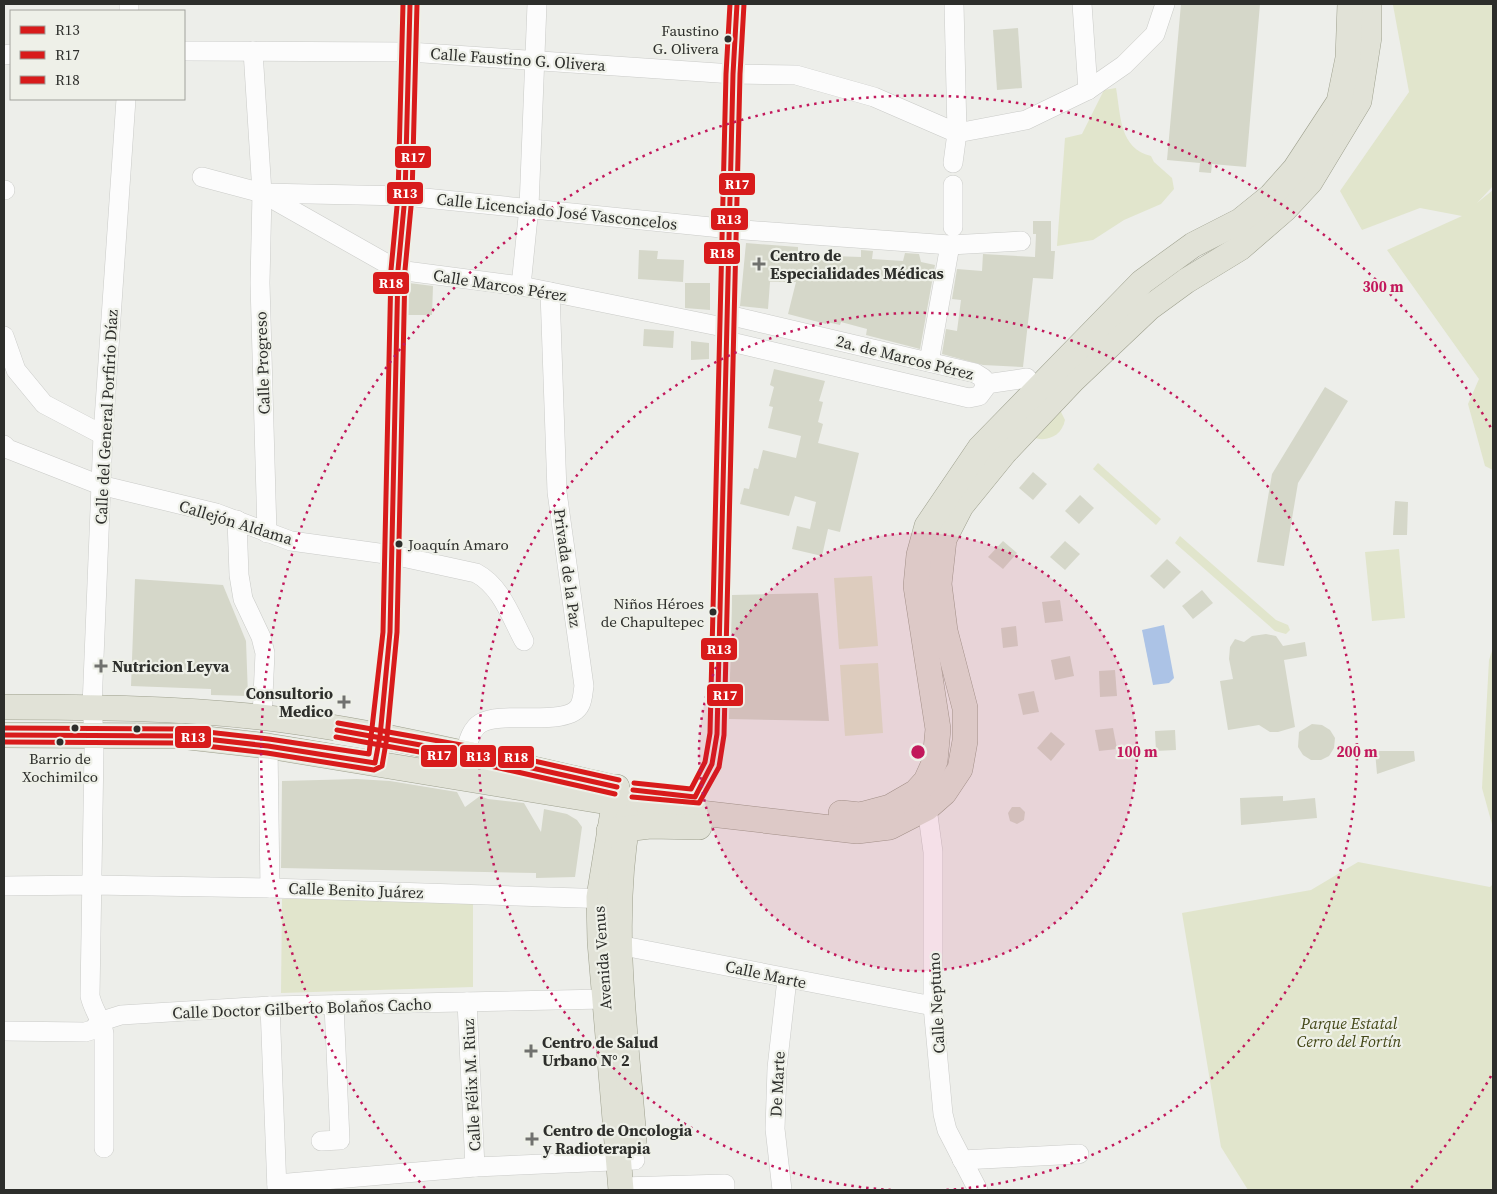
<svg xmlns="http://www.w3.org/2000/svg" width="1497" height="1194" viewBox="0 0 1497 1194" font-family="'Source Serif 4',serif">
  <rect width="100%" height="100%" fill="#edeeea"/>
  <g fill="#e1e5cc">
    <path d="M1397 4H1493V186L1477 203 1493 190V470L1485 466 1468 404 1479 379 1387 250 1462 216 1420 208 1362 230 1340 191 1409 92 1393 5Z"/>
    <path d="M1116 88C1121 116 1119 148 1151 156L1154 162 1172 178 1174 189 1161 204 1124 220 1093 240 1057 246 1065 138 1082 134 1104 90Z"/>
    <path d="M1059 408 1065 420C1062 436 1046 443 1032 437Z"/>
    <path d="M1098 463 1161 519 1156 525 1093 469Z"/>
    <path d="M1180 536 1276 620 1288 625 1290 630 1286 634 1275 631 1175 543Z"/>
    <path d="M1399 549 1405 618 1372 621 1365 552Z"/>
    <path d="M872 576 878 646 839 649 834 578Z"/>
    <path d="M1493 648V828L1482 788 1489 660Z"/>
    <path d="M878 663 883 733 845 736 840 665Z"/>
    <path d="M1358 862 1490 887 1493 884V1190H1248L1221 1147 1182 913 1311 890Z"/>
    <path d="M282 899H473V987L281 993Z"/>
  </g>
  <path fill="#acc3e6" d="M1164 625 1174 678 1169 683 1153 685 1142 630Z"/>
  <g fill="#d5d7c9">
    <path d="M1181 4H1260L1246 167 1212 164 1211 173 1199 172 1200 163 1167 160Z"/>
    <path d="M1018 28 1022 88 997 90 993 30Z"/>
    <path d="M1033 221H1051V251H1055L1053 279 1033 278 1023 367 983 365 942 354 946 329 957 331 961 300 952 299 957 269 982 271 983 254 1035 257 1036 234H1033Z"/>
    <path d="M746 243 798 247V260H833V256L861 257V250L873 251 872 259 903 261 905 253 919 254 921 262 935 265 920 349 866 335 867 329 841 322 840 325 827 322 826 324 788 314 796 282H770L768 309 740 306Z"/>
    <path d="M639 250 658 251 657 259 684 260 683 282 638 279Z"/>
    <path d="M409 283 433 286 432 315H408Z"/>
    <path d="M685 283H710V310L685 308Z"/>
    <path d="M644 329 674 331 673 348 643 346Z"/>
    <path d="M691 341 709 343V359L691 360Z"/>
    <path d="M774 369 825 381 819 401 823 402 818 422 823 424 818 443 859 453 840 532 828 529 822 556 792 549 797 526 810 529 816 502 795 496 789 516 740 504 744 488 749 489 754 468 758 469 763 450 796 458 801 436 768 428 773 407 769 406 774 387 770 385Z"/>
    <path d="M1325 387 1348 401 1298 483 1284 566 1257 562 1272 474Z"/>
    <path d="M1033 472 1047 484 1033 500 1019 488Z"/>
    <path d="M1080 495 1094 508 1079 524 1065 511Z"/>
    <path d="M1395 501 1408 502 1407 535H1393Z"/>
    <path d="M1003 541 1017 553 1003 569 988 557Z"/>
    <path d="M1065 541 1080 554 1065 570 1050 557Z"/>
    <path d="M1167 559 1181 572 1164 589 1150 576Z"/>
    <path d="M135 579 223 585 246 641 248 696 211 695V689L131 686Z"/>
    <path d="M1202 590 1213 603 1193 619 1182 606Z"/>
    <path d="M818 593 829 721 729 719 732 595Z"/>
    <path d="M1060 600 1063 621 1045 623 1042 602Z"/>
    <path d="M1016 626 1018 646 1003 648 1001 628Z"/>
    <path d="M1266 634 1276 636 1283 646 1305 642 1307 656 1284 660 1295 727 1278 732H1270L1259 725 1228 730 1220 681 1233 679 1229 659 1230 647 1235 639 1244 642 1252 636Z"/>
    <path d="M1070 656 1074 676 1055 680 1051 660Z"/>
    <path d="M1115 670 1117 696 1100 697 1099 671Z"/>
    <path d="M1034 691 1039 712 1023 715 1018 694Z"/>
    <path d="M1312 724 1322 725 1330 730 1335 738 1334 748 1329 756 1321 760H1311L1303 755 1298 747 1299 732Z"/>
    <path d="M1113 728 1117 749 1099 751 1095 730Z"/>
    <path d="M1175 730 1176 750 1156 751 1155 731Z"/>
    <path d="M1051 732 1065 744 1051 761 1037 748Z"/>
    <path d="M1375 751H1414L1415 761 1377 774Z"/>
    <path d="M357 779 390 781 457 792 465 807 480 796 488 799 524 803 541 832 544 809 567 814 577 820 582 827 575 877 536 878V873L281 868 282 781Z"/>
    <path d="M1283 796V801L1315 798 1317 818 1241 825 1240 798Z"/>
    <path d="M1012 807H1020L1025 812 1024 820 1017 824 1010 821 1008 813Z"/>
  </g>
  <g fill="none" stroke-linecap="round" stroke-linejoin="round">
    <g stroke="#cacbc8" stroke-width="20">
      <g id="minor">
        <path d="M1082 4 1088 90"/>
        <path d="M129 11V4"/>
        <path d="M184 51 409 52 733 74 796 75 874 97 957 133 1026 120 1088 90 1124 65 1155 34 1165 4"/>
        <path d="M253 51 262 193 260 283 267 533"/>
        <path d="M4 55 11 54"/>
        <path d="M953 163 957 133 954 4"/>
        <path d="M202 177 262 193 398 270 521 286 728 328"/>
        <path d="M4 190H5"/>
        <path d="M262 193 405 196 731 229 950 245 1021 241"/>
        <path d="M953 227V185"/>
        <path d="M521 286 529 207 537 4"/>
        <path d="M4 336 16 370 44 404 103 435"/>
        <path d="M727 341 969 398 979 396 985 388 983 378 975 373 728 315"/>
        <path d="M929 362 950 245"/>
        <path d="M986 384 1027 378"/>
        <path d="M4 445 8 449 100 485 216 513 291 541 393 555 476 573C501 586 511 617 524 641"/>
        <path d="M237 520 239 575 243 599 261 637 265 653 262 717"/>
        <path d="M94 735 92 707 103 435 126 99"/>
        <path d="M268 746 270 888"/>
        <path d="M94 749 90 996C93 1010 102 1020 104 1034V1148"/>
        <path d="M465 753C468 742 471 729 481 723 503 710 569 728 580 705 583 699 583 691 584 686L557 492 550 292"/>
        <path d="M375 763 380 736 390 632 398 270 405 196 410 4"/>
        <path d="M927 808 933 852V1006L943 1114 947 1130 978 1190"/>
        <path d="M686 810 712 764 717 734 733 74 737 4"/>
        <path d="M4 886 93 885 270 888 612 899"/>
        <path d="M608 943 933 1006"/>
        <path d="M467 1002 475 1167"/>
        <path d="M270 1006 277 1190"/>
        <path d="M4 1031 85 1032 92 1030 102 1021 121 1015 270 1006 605 999"/>
        <path d="M321 1141 340 1140 334 1005"/>
        <path d="M962 1160 1079 1154"/>
        <path d="M277 1184 475 1167 635 1160"/>
        <path d="M621 1187 725 1184V1190"/>
        <path d="M782 1190 775 1129 777 1068 787 979"/>
      </g>
    </g>
    <g stroke="#9ea08e" stroke-width="26">
      <g id="major">
        <path d="M4 707C90 707 175 708 260 717 379 731 496 761 612 787"/>
        <path d="M4 735 180 736 268 746 614 803 857 831 890 827 927 808 944 793 960 769 965 741V708L945 631 939 584 944 539 961 506 1004 453 1073 380 1149 308 1186 281 1240 248 1285 209 1310 182 1359 101 1369 37V4"/>
        <path d="M617 787 599 897 600 942 621 1190"/>
        <path d="M841 813 860 815 890 807 916 792 926 781 935 761 938 729 916 586 919 555 927 526 980 448 1142 282 1193 245 1240 221 1271 196 1295 169 1339 102 1348 58 1350 4"/>
        <path d="M628 819C609 925 626 1034 634 1140"/>
        <path d="M609 831 650 826 699 827"/>
      </g>
    </g>
    <use href="#minor" stroke="#fcfcfc" stroke-width="19"/>
    <use href="#major" stroke="#e1e2d7" stroke-width="25"/>
    <g stroke="#eef0e8" stroke-width="9">
      <g id="bus-1">
        <path d="M337 730 465 753 617 787"/>
        <path d="M4 735 180 736 268 746 375 763 380 736 390 632 398 270 405 196 410 4"/>
        <path d="M633 790 695 797 712 764 717 734 733 74 737 4"/>
      </g>
    </g>
    <g stroke="#eef0e8" stroke-width="9">
      <g id="bus-2">
        <path d="M336 737 464 760 615 794"/>
        <path d="M4 742 180 743 267 753 374 770 382 766 387 737 397 632 405 270 412 196 417 4"/>
        <path d="M632 797 699 803 719 767 724 735 740 74 744 4"/>
      </g>
    </g>
    <g stroke="#eef0e8" stroke-width="9">
      <g id="bus-3">
        <path d="M338 723 467 746 619 780"/>
        <path d="M4 728 181 729 269 739 369 754 383 632 391 270 398 196 403 4"/>
        <path d="M634 783 691 789 705 762 710 733 726 74 730 4"/>
      </g>
    </g>
    <use href="#bus-1" stroke="#d81b1b" stroke-width="5"/>
    <use href="#bus-2" stroke="#d81b1b" stroke-width="5"/>
    <use href="#bus-3" stroke="#d81b1b" stroke-width="5"/>
  </g>
  <circle cx="918" cy="752" r="219" fill="#c2185b" fill-opacity=".12"/>
  <g fill="none" stroke="#c2185b" stroke-width="2.5" stroke-dasharray="2.5 5">
    <circle cx="918" cy="752" r="219"/>
    <path d="M891 1190A439 439 0 1 1 945 1190"/>
    <path d="M1491 1076A658 658 0 0 1 1411 1188M425 1188A658 658 0 1 1 1491 428"/>
  </g>
  <g fill="#2d2e2b" stroke="#eef0e8" stroke-width="2">
    <circle cx="728" cy="39" r="4.5"/>
    <circle cx="399" cy="544" r="4.5"/>
    <circle cx="713" cy="612" r="4.5"/>
    <circle cx="75" cy="728" r="4.5"/>
    <circle cx="137" cy="729" r="4.5"/>
    <circle cx="60" cy="742" r="4.5"/>
  </g>
  <g fill="#70716e" stroke="#eef0e8" stroke-width="2">
    <path d="M756.5 256.5h5v5h5v5h-5v5h-5v-5h-5v-5h5z"/>
    <path d="M98.5 658.5h5v5h5v5h-5v5h-5v-5h-5v-5h5z"/>
    <path d="M341.5 694.5h5v5h5v5h-5v5h-5v-5h-5v-5h5z"/>
    <path d="M528.5 1043.5h5v5h5v5h-5v5h-5v-5h-5v-5h5z"/>
    <path d="M529.5 1131.5h5v5h5v5h-5v5h-5v-5h-5v-5h5z"/>
  </g>
  <g text-anchor="middle" stroke-width="4.5" stroke-linejoin="round" paint-order="stroke">
    <g font-size="15" fill="#2d2e2b" stroke="#eef0e8" text-anchor="end">
      <text x="719" y="36">Faustino<tspan x="719" dy="18">G. Olivera</tspan></text>
      <text x="408" y="550" text-anchor="start">Joaquín Amaro</text>
      <text x="704" y="609">Niños Héroes<tspan x="704" dy="18">de Chapultepec</tspan></text>
      <text x="60" y="764" text-anchor="middle">Barrio de<tspan x="60" dy="18">Xochimilco</tspan></text>
    </g>
    <g font-size="16" fill="#2d2e2b" stroke="#eef0e8">
      <text transform="translate(518 59) rotate(4)" y="6">Calle Faustino G. Olivera</text>
      <text transform="translate(557 211) rotate(6)" y="6">Calle Licenciado José Vasconcelos</text>
      <text transform="translate(500 285) rotate(9)" y="6">Calle Marcos Pérez</text>
      <text transform="translate(905 357) rotate(14)" y="6">2a. de Marcos Pérez</text>
      <text transform="translate(262 363) rotate(-92)" y="6">Calle Progreso</text>
      <text transform="translate(106 417) rotate(-87)" y="6">Calle del General Porfirio Díaz</text>
      <text transform="translate(236 522) rotate(17)" y="6">Callejón Aldama</text>
      <text transform="translate(568 568) rotate(82)" y="6">Privada de la Paz</text>
      <text transform="translate(356 890) rotate(2)" y="6">Calle Benito Juárez</text>
      <text transform="translate(602 958) rotate(-94)" y="6">Avenida Venus</text>
      <text transform="translate(766 974) rotate(12)" y="6">Calle Marte</text>
      <text transform="translate(936 1003) rotate(-93)" y="6">Calle Neptuno</text>
      <text transform="translate(302 1008) rotate(-2)" y="6">Calle Doctor Gilberto Bolaños Cacho</text>
      <text transform="translate(777 1084) rotate(-87)" y="6">De Marte</text>
      <text transform="translate(471 1085) rotate(-93)" y="6">Calle Félix M. Riuz</text>
    </g>
    <g font-size="16" font-weight="bold" fill="#2d2e2b" stroke="#eef0e8" text-anchor="start">
      <text x="770" y="261">Centro de<tspan x="770" dy="18">Especialidades Médicas</tspan></text>
      <text x="112" y="672">Nutricion Leyva</text>
      <text x="333" y="699" text-anchor="end">Consultorio<tspan x="333" dy="18">Medico</tspan></text>
      <text x="542" y="1048">Centro de Salud<tspan x="542" dy="18">Urbano N° 2</tspan></text>
      <text x="543" y="1136">Centro de Oncologia<tspan x="543" dy="18">y Radioterapia</tspan></text>
    </g>
    <g font-size="16" font-style="italic" fill="#434717" stroke="#eef0e8">
      <text x="1349" y="1029">Parque Estatal<tspan x="1349" dy="18">Cerro del Fortín</tspan></text>
    </g>
  </g>
  <circle cx="918" cy="752" r="8" fill="#c2185b" stroke="#eef0e8" stroke-width="2.5"/>
  <g font-size="15" text-anchor="middle" font-weight="bold" fill="#c2185b" stroke="#eef0e8" stroke-width="4.5" stroke-linejoin="round" paint-order="stroke">
    <text x="1383" y="292">300 m</text>
    <text x="1137" y="757">100 m</text>
    <text x="1357" y="757">200 m</text>
  </g>
  <g stroke="#eef0e8" stroke-width="2">
    <rect x="394" y="145" width="38" height="24" rx="5" fill="#d81b1b"/>
    <rect x="718" y="172" width="38" height="24" rx="5" fill="#d81b1b"/>
    <rect x="386" y="181" width="38" height="24" rx="5" fill="#d81b1b"/>
    <rect x="710" y="207" width="39" height="24" rx="5" fill="#d81b1b"/>
    <rect x="703" y="241" width="38" height="24" rx="5" fill="#d81b1b"/>
    <rect x="372" y="271" width="38" height="24" rx="5" fill="#d81b1b"/>
    <rect x="700" y="637" width="38" height="24" rx="5" fill="#d81b1b"/>
    <rect x="706" y="683" width="38" height="24" rx="5" fill="#d81b1b"/>
    <rect x="174" y="725" width="38" height="24" rx="5" fill="#d81b1b"/>
    <rect x="420" y="744" width="38" height="24" rx="5" fill="#d81b1b"/>
    <rect x="459" y="744" width="38" height="24" rx="5" fill="#d81b1b"/>
    <rect x="497" y="745" width="38" height="24" rx="5" fill="#d81b1b"/>
  </g>
  <g font-size="14" text-anchor="middle" font-weight="bold" fill="#fff">
    <text x="413" y="162">R17</text>
    <text x="737" y="189">R17</text>
    <text x="405" y="198">R13</text>
    <text x="729" y="224">R13</text>
    <text x="722" y="258">R18</text>
    <text x="391" y="288">R18</text>
    <text x="719" y="654">R13</text>
    <text x="725" y="700">R17</text>
    <text x="193" y="742">R13</text>
    <text x="439" y="760">R17</text>
    <text x="478" y="761">R13</text>
    <text x="516" y="762">R18</text>
  </g>
  <rect width="1497" height="1194" fill="none" stroke="#2d2e2b" stroke-width="10"/>
  <rect x="10" y="10" width="175" height="90" fill="#eef0e8" stroke="#a1a29c"/>
  <rect x="20" y="26" width="25" height="8" fill="#d81b1b" stroke="#a1a29c"/>
  <text x="55" y="35" font-size="15" fill="#2d2e2b">R13</text>
  <rect x="20" y="51" width="25" height="8" fill="#d81b1b" stroke="#a1a29c"/>
  <text x="55" y="60" font-size="15" fill="#2d2e2b">R17</text>
  <rect x="20" y="76" width="25" height="8" fill="#d81b1b" stroke="#a1a29c"/>
  <text x="55" y="85" font-size="15" fill="#2d2e2b">R18</text>
</svg>
